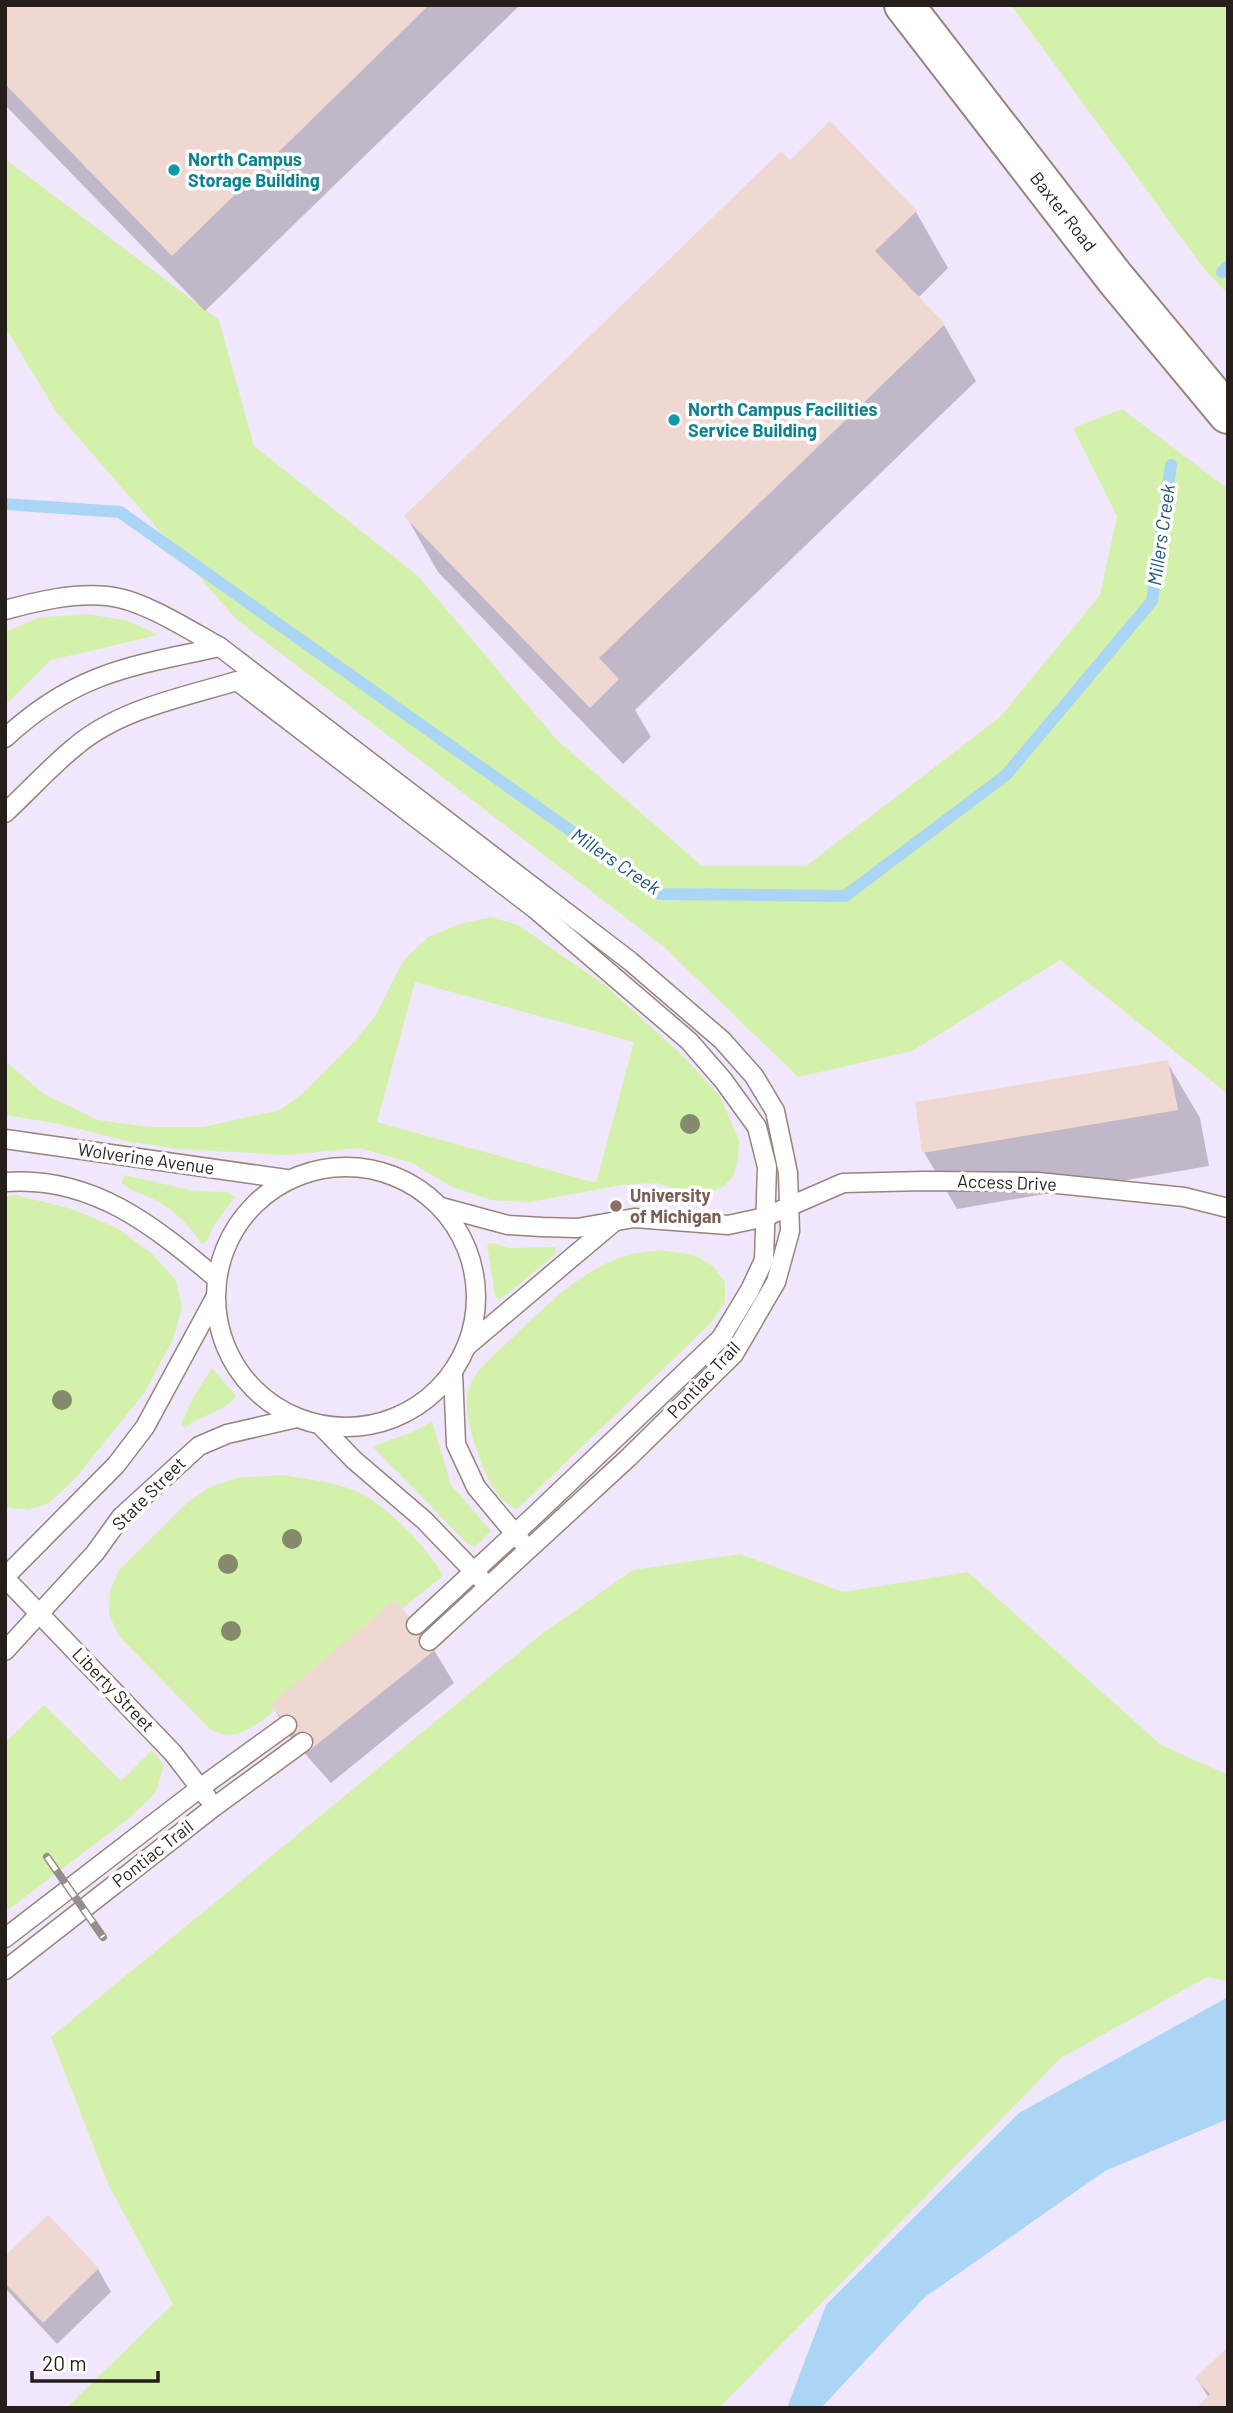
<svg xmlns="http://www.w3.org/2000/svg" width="1233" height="2413" viewBox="0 0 1233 2413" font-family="Barlow,sans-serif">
  <rect width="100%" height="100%" fill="#fdf4f0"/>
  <rect fill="#f1e7fc" x="5" y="5" width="1223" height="2403"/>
  <g fill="#d3f1ab" fill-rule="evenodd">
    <path d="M1011 5H1228V294L1205 270Z"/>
    <path d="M5 159 219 320 254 446 418 576 557 740 702 866H806L1000 717 1100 595 1117 516 1073 428 1122 409 1228 489V1094L1060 960 912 1051 798 1077 664 947 236 619 57 413 5 327Z"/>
    <path d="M87 614 129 621 158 635 51 660 5 705V632L38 618Z"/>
    <path d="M491 917 518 925 606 986 685 1058 720 1096 739 1140 738 1161 733 1176 724 1186 710 1193 689 1192 656 1183 621 1185 530 1202 491 1200 452 1187 412 1163 359 1148 286 1155 178 1149 126 1141 60 1124 5 1115V1061L44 1094 98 1120 149 1127H203L280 1110 303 1093 353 1043 376 1015 403 961 428 937 460 924ZM415 982 634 1042 596 1183 377 1122Z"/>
    <path d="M124 1175 195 1191 227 1192 235 1197 214 1225 207 1241 201 1244C192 1226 170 1207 151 1198 140 1192 131 1192 122 1183Z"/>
    <path d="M16 1195 72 1209 117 1228 151 1253 176 1280 182 1308 173 1339 145 1392 73 1481 49 1503 28 1510 5 1507V1197Z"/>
    <path d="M494 1243 509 1248 555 1247 556 1254 500 1300 495 1296 487 1244Z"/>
    <path d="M659 1250 694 1255 713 1266 725 1282V1302L712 1322 517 1509C498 1503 486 1477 480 1459 472 1438 460 1403 472 1381 480 1365 499 1351 512 1338 545 1307 582 1268 628 1255 638 1252 649 1252 659 1250Z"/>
    <path d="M212 1368 236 1396C226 1412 199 1415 185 1428L181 1424 193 1398Z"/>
    <path d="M432 1421 451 1485 491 1531 475 1547 468 1544 373 1447C393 1437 413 1435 432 1421Z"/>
    <path d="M283 1475C307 1479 335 1482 358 1492 386 1505 429 1549 443 1576L263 1720C243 1732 233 1741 210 1729L119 1636 109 1615 110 1591 119 1570 189 1501 210 1487 237 1478Z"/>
    <path d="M740 1554 843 1592 968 1572 1161 1745 1228 1775V1981L1207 1977 1061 2058 719 2408H66L173 2304 109 2186 51 2037 543 1633 633 1570Z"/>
    <path d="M44 1705 121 1781 152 1750 164 1765 156 1792 128 1819 5 1912V1743Z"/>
  </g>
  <path fill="#abd5f4" d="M1228 1997V2119L1105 2171 925 2297 821 2408H787L826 2305 1019 2113Z"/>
  <g fill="#0003">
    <path d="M5 5H520L205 311 5 105Z"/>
    <path d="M790 163 916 212 948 268 918 298 944 325 976 381 635 710 651 737 623 764 438 572 406 516Z"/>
    <path d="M1167 1062 1200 1118 1209 1166 957 1209 924 1152Z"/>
    <path d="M434 1650 454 1683 331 1783 291 1738 272 1705Z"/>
    <path d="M48 2217 98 2269 111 2292 57 2344 5 2288V2259Z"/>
    <path d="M1228 2349 1209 2398 1197 2379Z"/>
  </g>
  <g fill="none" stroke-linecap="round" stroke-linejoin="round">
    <g stroke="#abd5f4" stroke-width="12">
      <path d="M1222 272 1228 266"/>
      <path d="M5 504 120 512 660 894 845 896 1006 775 1152 601 1171 465"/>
    </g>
  </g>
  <g fill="#efd8d2">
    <path d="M5 5H429L172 256 5 84Z"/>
    <path d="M830 121 917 211 875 251 945 324 599 658 619 679 590 708 404 516 781 151 790 160Z"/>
    <path d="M1168 1060 1178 1110 922 1153 915 1102Z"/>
    <path d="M395 1600 436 1649 310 1750 270 1705Z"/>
    <path d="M48 2215 99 2268 43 2323 5 2283V2256Z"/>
    <path d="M1228 2347V2408H1196L1210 2394 1195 2378Z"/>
  </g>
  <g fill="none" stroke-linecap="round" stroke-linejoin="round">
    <g stroke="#97847b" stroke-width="21">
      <g id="service">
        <path d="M5 610C38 601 72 593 107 596 142 599 189 630 220 647L630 961 722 1040 754 1076 775 1111 788 1173 790 1231 776 1282 734 1354 628 1458 429 1641"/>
        <path d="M5 738C75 673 130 666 220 647"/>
        <path d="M5 813C29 791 51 766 76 746 120 709 183 697 237 681L535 909 689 1041 723 1080 757 1127 767 1167 764 1260 750 1290 721 1338 535 1515 416 1625"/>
        <path d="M5 1139 286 1179"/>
        <circle cx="346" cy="1297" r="130"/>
        <path d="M5 1182C92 1175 154 1226 216 1278"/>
        <path d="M441 1207 508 1225 542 1227 577 1228 634 1218 728 1225 765 1217 843 1183 924 1181 1038 1182 1184 1197 1228 1208"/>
        <path d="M467 1346 614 1222"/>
        <path d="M453 1373 456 1444 476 1487 521 1541"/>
        <path d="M320 1425 354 1460 424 1520 482 1580"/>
        <path d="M5 1577 116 1465 145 1427 215 1298"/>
        <path d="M5 1578 173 1753 207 1797"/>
        <path d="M5 1651 95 1553 121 1517 199 1446 227 1434 297 1418"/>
        <path d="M5 1938 200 1788 287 1725"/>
        <path d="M5 1970 214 1807 303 1742"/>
      </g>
    </g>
    <g stroke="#97847b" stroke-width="42">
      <path id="tertiary" d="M904 5 1115 278 1228 414"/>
    </g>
    <use href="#service" stroke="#fff" stroke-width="18"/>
    <use href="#tertiary" stroke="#fff" stroke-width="38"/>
    <g stroke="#968e8a" stroke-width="8">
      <path id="rail" d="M47 1857 103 1937"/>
    </g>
    <use href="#rail" stroke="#fff" stroke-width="5" stroke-dasharray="16" stroke-linecap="butt"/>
  </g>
  <g fill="#858a6c">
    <circle cx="690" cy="1124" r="10"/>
    <circle cx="62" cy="1400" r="10"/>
    <circle cx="292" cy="1539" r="10"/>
    <circle cx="228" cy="1564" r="10"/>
    <circle cx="231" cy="1631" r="10"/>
  </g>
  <g fill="#0f9aa8" stroke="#fff" stroke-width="2.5">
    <circle cx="174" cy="170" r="7"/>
    <circle cx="674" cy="420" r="7"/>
  </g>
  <circle fill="#8d6e63" stroke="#fff" stroke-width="2.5" cx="616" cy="1206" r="7"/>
  <g text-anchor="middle" stroke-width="7" stroke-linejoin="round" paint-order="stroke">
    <g font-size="18" font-weight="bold" fill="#0d838f" stroke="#fff" text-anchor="start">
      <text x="188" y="166">North Campus<tspan x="188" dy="21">Storage Building</tspan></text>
      <text x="688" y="416">North Campus Facilities<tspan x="688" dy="21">Service Building</tspan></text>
    </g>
    <g font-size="18" fill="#251e1a" stroke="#fff">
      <text transform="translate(1063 212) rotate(52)" y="6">Baxter Road</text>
      <text transform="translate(146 1159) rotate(8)" y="6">Wolverine Avenue</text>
      <text transform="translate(1007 1183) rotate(2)" y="6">Access Drive</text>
      <text transform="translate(704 1380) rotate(-47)" y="6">Pontiac Trail</text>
      <text transform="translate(149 1494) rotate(-45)" y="6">State Street</text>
      <text transform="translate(113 1690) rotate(46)" y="6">Liberty Street</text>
      <text transform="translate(153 1854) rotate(-38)" y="6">Pontiac Trail</text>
    </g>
    <g font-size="18" font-weight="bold" fill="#785e54" stroke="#fff" text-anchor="start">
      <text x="630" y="1202">University<tspan x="630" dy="21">of Michigan</tspan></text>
    </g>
    <g font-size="19" font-style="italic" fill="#1e5577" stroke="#fff">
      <text transform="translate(1161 535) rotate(-82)" y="7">Millers Creek</text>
      <text transform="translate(616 861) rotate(34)" y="7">Millers Creek</text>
    </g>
  </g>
  <rect width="1233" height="2413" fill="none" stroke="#251e1a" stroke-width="14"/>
  <path d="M32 2371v10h126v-10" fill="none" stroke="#251e1a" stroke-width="3.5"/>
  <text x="42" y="2371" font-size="21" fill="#251e1a" stroke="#ffffff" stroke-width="5" paint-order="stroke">20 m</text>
</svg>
